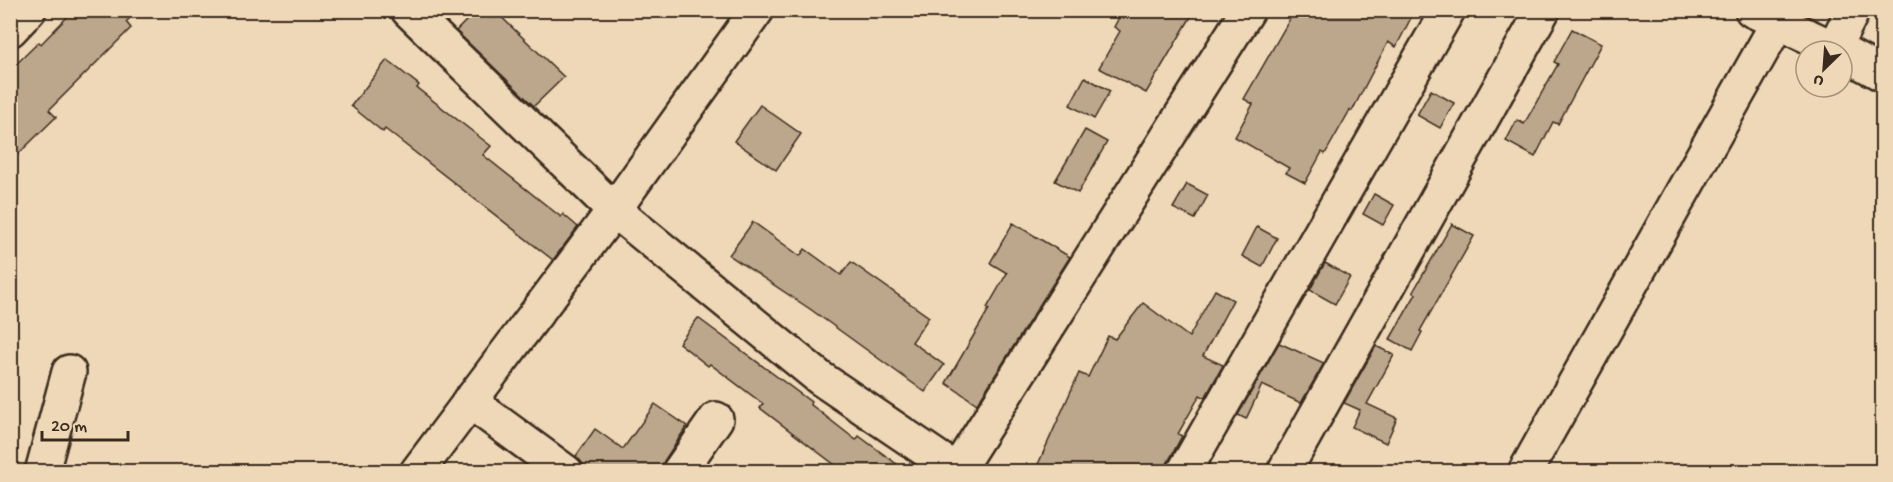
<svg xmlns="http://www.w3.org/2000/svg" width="1893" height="482" viewBox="0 0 1893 482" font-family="'Gochi Hand',sans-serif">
  <rect width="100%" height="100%" fill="#eed8b7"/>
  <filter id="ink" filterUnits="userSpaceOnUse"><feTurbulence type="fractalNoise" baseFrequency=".0167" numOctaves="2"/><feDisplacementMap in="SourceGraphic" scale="12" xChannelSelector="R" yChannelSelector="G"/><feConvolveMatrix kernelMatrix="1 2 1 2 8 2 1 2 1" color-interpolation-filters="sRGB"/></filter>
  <g filter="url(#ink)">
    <g fill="#bca78c" stroke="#3b2a1e" stroke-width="1.5">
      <path d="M74 10H138L126 22 131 28 49 110 56 117 10 162V70L39 42 41 44Z"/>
      <path d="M477 10H494L564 77 534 106 456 31Z"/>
      <path d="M1123 10H1195L1146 93 1099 68 1120 31 1114 27Z"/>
      <path d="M1295 10H1415L1396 47 1388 42 1352 111 1350 110 1325 154 1322 152 1305 183 1286 173 1289 168 1235 137 1253 104 1244 99Z"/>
      <path d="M1572 29 1601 44 1558 124 1553 122 1535 157 1506 141 1517 120 1524 124 1558 64 1554 62Z"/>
      <path d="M387 60 419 85 417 88 491 146 483 155 561 217 563 214 578 227 553 260 385 129 383 132 351 106Z"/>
      <path d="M1085 77 1110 91 1094 119 1070 105Z"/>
      <path d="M1431 90 1454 103 1440 128 1417 115Z"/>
      <path d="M760 105 801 134 776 170 734 141Z"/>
      <path d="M1085 130 1107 142 1078 193 1055 181Z"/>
      <path d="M1187 184 1208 195 1195 219 1173 208Z"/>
      <path d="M1374 194 1394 205 1383 225 1363 214Z"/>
      <path d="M753 222 800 256 805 249 841 275 851 262 929 317 912 342 944 365 925 392 810 309 729 255Z"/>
      <path d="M1013 223 1070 257 977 404 946 383 989 309 987 308 1007 273 990 263Z"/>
      <path d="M1452 224 1474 236 1420 331 1422 332 1412 351 1390 339 1416 294 1413 292Z"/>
      <path d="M1257 227 1277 238 1262 267 1242 256Z"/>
      <path d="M1325 263 1350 277 1335 304 1310 290Z"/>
      <path d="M1215 290 1233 300 1203 356 1223 365 1205 398 1200 395 1178 434 1182 436 1163 471H1035L1079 373 1088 377 1108 336 1115 339 1143 303 1189 337Z"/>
      <path d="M698 318 811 402 810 404 856 440 859 436 906 471H843L760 408 763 404 710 364 708 366 679 343Z"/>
      <path d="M1279 343 1324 363 1301 403 1262 385 1246 419 1238 415Z"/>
      <path d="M1376 346 1394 355 1367 404 1397 418 1386 443 1352 427 1360 410 1344 403Z"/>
      <path d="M655 404 687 426 664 461 660 471 584 470 583 464 576 456 595 429 623 449Z"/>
    </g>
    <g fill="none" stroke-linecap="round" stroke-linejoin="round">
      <g stroke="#3b2a1e" stroke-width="38">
        <g id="minor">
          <path d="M408 10 614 210 820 378 957 471"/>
          <path d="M1752 10 1840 51"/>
          <path d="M10 30 29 10"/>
          <path d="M1834 48 1853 10"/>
          <path d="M1842 52 1882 74"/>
          <path d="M469 401 566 472"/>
          <path d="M42 472 69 372"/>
          <path d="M417 472 614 210 757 10"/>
          <path d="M679 472 716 419"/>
          <path d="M956 472 1248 10"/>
          <path d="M1184 472 1448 10"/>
          <path d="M1284 472 1543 10"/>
          <path d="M1525 472 1777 24"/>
        </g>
      </g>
      <use href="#minor" stroke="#eed8b7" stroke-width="33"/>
    </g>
  </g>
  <rect width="1893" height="482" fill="none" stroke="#eed8b7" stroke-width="36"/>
  <rect x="18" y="18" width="1857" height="446" fill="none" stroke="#3b2a1e" stroke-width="2" filter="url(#ink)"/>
  <g transform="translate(1824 69) rotate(205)"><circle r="28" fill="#eed8b7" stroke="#a6927a" stroke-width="1.5"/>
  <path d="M0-4.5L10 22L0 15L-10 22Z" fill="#3b2a1e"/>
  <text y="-9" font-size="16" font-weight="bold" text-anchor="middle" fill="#3b2a1e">U</text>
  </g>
  <path d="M42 431v9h86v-9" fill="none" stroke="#3b2a1e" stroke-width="3"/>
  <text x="51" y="431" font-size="18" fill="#3b2a1e" stroke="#eed8b7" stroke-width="4.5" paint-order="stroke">20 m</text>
</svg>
